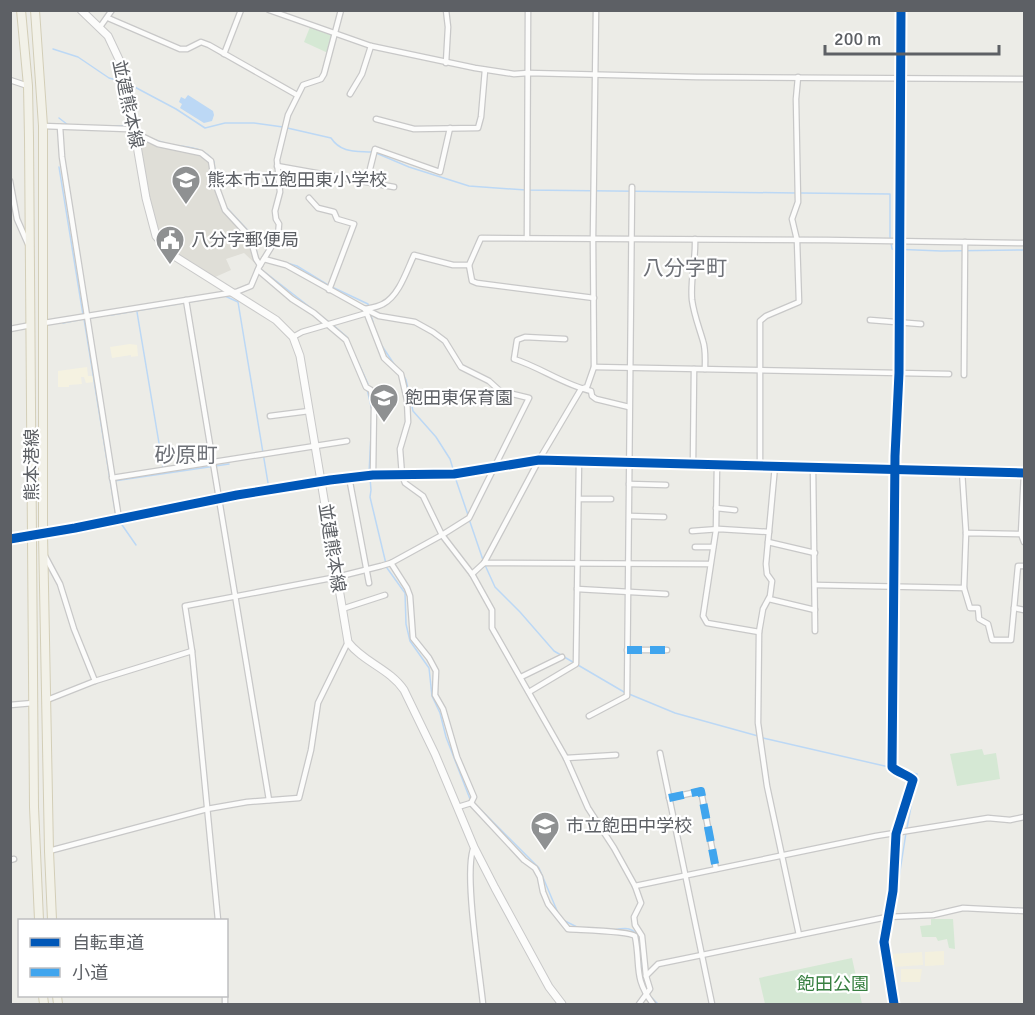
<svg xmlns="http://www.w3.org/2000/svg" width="1035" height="1015" viewBox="0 0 1035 1015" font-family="Signika,'Noto Sans JP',sans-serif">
  <rect width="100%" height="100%" fill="#ecece7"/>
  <g fill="#f5f2e1">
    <path d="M130 344 137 345 138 356 131 357V355L112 358 110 347Z"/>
    <path d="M87 367 88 376H93L94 382 86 383 84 377H81L82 384 69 385V387H58V371Z"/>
  </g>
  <path fill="#dfded7" d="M143 140 164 148 195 153 209 161 211 181 219 202 223 211 248 239 254 261 258 266 244 253 226 259 231 270 213 278 177 256 167 246 161 238 154 222 140 141Z"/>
  <g fill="#d5e8d4">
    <path d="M310 27 333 36 328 53 304 42Z"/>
    <path d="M982 749 984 755 996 753 1000 779 957 786 950 754Z"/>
    <path d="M931 919H953L955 949 949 948 947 939 938 941 936 937H922L920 926 931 925Z"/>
    <path d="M852 958 862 1004H765L759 978Z"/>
  </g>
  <g fill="#f3f0de">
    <path d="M944 951V965L925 966V952Z"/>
    <path d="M922 952 923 965 893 967 891 954Z"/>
    <path d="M901 969H922L920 982H901Z"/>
  </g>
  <path fill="#bcd8f5" d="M188 95 213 111 214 115 212 121 204 123 180 108 182 104 179 102 181 97 185 99Z"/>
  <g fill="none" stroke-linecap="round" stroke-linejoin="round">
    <g stroke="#bcd8f5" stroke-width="1.5">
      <path d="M53 49 78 57 109 78 124 82"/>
      <path d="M129 84 176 109 205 128 225 123H254L283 127 331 138C341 153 355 151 371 152"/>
      <path d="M59 118 68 125"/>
      <path d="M96 126H106"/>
      <path d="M114 126H130"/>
      <path d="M137 129 145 135"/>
      <path d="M152 139 168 144"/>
      <path d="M172 145C188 147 205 147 214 162L215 172"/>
      <path d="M376 153 409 167 469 186 526 190 796 193"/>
      <path d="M59 167 83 315"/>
      <path d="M801 193 890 194V237L892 249 941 251 1024 250"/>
      <path d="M227 208 253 236 258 258"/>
      <path d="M287 263 297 266 328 285"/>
      <path d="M262 270 329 322"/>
      <path d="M332 287 368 304 369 308"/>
      <path d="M137 312 163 467"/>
      <path d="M370 313 373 322"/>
      <path d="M111 315 225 296 238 302 268 483"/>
      <path d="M90 318 106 315"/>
      <path d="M84 319 116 516"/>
      <path d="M63 323 83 319"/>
      <path d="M333 325 347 337"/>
      <path d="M382 346 396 367"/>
      <path d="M359 364 368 384"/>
      <path d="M403 375 406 380 413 411 436 437 450 459 454 472"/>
      <path d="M367 389 372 410"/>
      <path d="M369 473 372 415"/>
      <path d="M455 477 468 515"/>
      <path d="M370 478 371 490 370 497 387 568 405 593 406 624 410 641 429 668 432 696 440 713 446 737 470 799"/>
      <path d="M114 481 229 464"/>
      <path d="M469 519 483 560"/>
      <path d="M120 522 136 545"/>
      <path d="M485 565 495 587 520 612 554 651 624 692"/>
      <path d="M629 694 675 713 758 736"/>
      <path d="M763 738 889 767"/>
      <path d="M900 770 917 774 907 828"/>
      <path d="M473 802 539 868 558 913"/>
      <path d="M891 916 897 890 906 833"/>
      <path d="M565 921 577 927"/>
      <path d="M614 930C619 929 625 928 629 929 644 933 642 959 641 970"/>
      <path d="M888 930C885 953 893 981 898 1004"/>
      <path d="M650 996 658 1004"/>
    </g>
    <g stroke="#c8c8c8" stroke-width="7">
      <g id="street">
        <path d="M269 10 371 46 475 68 514 74 528 73 697 77 1024 79"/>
        <path d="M108 18 180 49H187L201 42 209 45 297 95"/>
        <path d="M100 27 112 10"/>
        <path d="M224 54 241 10"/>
        <path d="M446 63 448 27 446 10"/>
        <path d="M10 80 28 86"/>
        <path d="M350 94 362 74 371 46"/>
        <path d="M376 119 414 129 478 128 481 117 485 70"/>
        <path d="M43 126 127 129 158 144 201 153 211 161 214 180 225 210 250 237 256 259 260 265"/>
        <path d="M60 127 62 157 119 519"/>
        <path d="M277 166 394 187"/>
        <path d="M10 181 17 219 28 244"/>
        <path d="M367 181 375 149 440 172 450 128"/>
        <path d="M309 198 318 208 334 212 337 219 354 224 329 290"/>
        <path d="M527 238 528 10"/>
        <path d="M695 239C696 260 690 279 692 300 694 315 699 327 703 341 706 350 705 360 705 369"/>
        <path d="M264 259 286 265 365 309 384 358 401 374 407 400 408 422 400 449 402 475 405 483 423 496 442 535 472 574 492 610V628L566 758 588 808 614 848 635 886 641 903 634 917 635 925 642 936 646 976 650 989 639 1004"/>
        <path d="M469 265 472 281 477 283 594 298"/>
        <path d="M258 270 292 299 314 313 346 340 366 387 371 390 374 405 373 475"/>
        <path d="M186 300 269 800"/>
        <path d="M365 309C370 308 378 307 383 304 399 296 407 270 414 255L453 265H469L481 238 826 240 1024 243"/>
        <path d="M870 320 921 324"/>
        <path d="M44 323 236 292 251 286 259 267 278 236 279 224 276 219 275 211 280 192 277 160 288 115 303 85 321 79 324 74 341 10"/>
        <path d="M10 329 31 325"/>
        <path d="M293 337 302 332 367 313"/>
        <path d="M565 339 525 337 517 340 514 359C540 367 564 385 591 391L592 396 596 399 629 407"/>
        <path d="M594 367 949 374"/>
        <path d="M964 375 965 242"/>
        <path d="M270 416 309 411"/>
        <path d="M693 464 694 369"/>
        <path d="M717 465 716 530 703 616 707 623 759 632"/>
        <path d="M760 466V321L766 316 799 302 797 240 792 219 798 202 796 99 798 77"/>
        <path d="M775 466 766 564 767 574 772 581 770 596 763 609 759 632 758 723 767 786 799 935"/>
        <path d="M813 467 815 631"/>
        <path d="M962 471 966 533"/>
        <path d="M349 477 369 583"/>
        <path d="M112 478 347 441"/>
        <path d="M629 484 666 485"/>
        <path d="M579 499H611"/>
        <path d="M716 508 735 510"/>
        <path d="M630 516 664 517"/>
        <path d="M692 531 719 529 769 532"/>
        <path d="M1021 534 1024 473"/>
        <path d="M768 542 815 553"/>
        <path d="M695 547H713"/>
        <path d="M45 556 60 584 74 629 95 681"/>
        <path d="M391 563 407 588 410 596 413 638 429 658 436 671 435 695 443 709 457 757 474 797 471 803"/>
        <path d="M484 563 710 564"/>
        <path d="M472 574 484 563 539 460 581 389 587 387 594 367 593 238 596 10"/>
        <path d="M815 585 964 588 970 608H978L979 619 988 624 992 640H1011L1018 566H1024"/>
        <path d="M964 588 966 533 1021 534 1024 542"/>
        <path d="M577 589 666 594"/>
        <path d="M769 599 815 610"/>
        <path d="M1014 608 1024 610"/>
        <path d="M342 609 385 595"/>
        <path d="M627 650H667"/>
        <path d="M521 677 562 657"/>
        <path d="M529 692 576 664 579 460"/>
        <path d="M47 700 95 681 192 651"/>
        <path d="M10 705 33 703"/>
        <path d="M589 716 627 696 632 187"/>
        <path d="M660 753 712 1004"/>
        <path d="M566 758 616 755"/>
        <path d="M669 798 701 791 716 869"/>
        <path d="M458 807 471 803 524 860 535 868 540 877 543 892 548 904 568 929C580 930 629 931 635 936 641 966 633 978 653 1004"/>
        <path d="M474 847C463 869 480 974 483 1004"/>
        <path d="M49 851 207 809 247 802 299 798 311 750 318 703 348 642"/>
        <path d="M10 860 14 859"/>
        <path d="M635 886 876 836 988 818 1010 820 1024 817"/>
        <path d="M218 920 192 651 185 606 337 577 381 566 391 563 442 535 469 518 529 398 500 391 489 381 461 367 445 341 433 332 415 322 379 316 365 309"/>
        <path d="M646 976 658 964 887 917 933 915 963 908 1024 911"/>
        <path d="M225 996V1004"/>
        <path d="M894 1004 884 942 893 891 896 834 913 780C907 774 898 773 892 767L895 456 899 373 901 10"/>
      </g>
    </g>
    <g stroke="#c9c9c9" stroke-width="9">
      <g id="secondary">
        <path d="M81 10 108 36 124 70 146 198 156 236 171 254 276 320 293 337 300 356 348 642C363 662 390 669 404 690L435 754 474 847 495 888 549 987 562 1004"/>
        <path d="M10 539 75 528 237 495 330 480 373 475 454 474 539 460 1024 473"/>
      </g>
    </g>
    <g stroke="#d3ceb7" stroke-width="10">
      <g id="primary">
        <path d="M21 10 28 86 29 138 34 807 39 920"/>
        <path d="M35 10 43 126V534L49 851 52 920"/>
        <path d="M43 996 44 1004"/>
        <path d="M57 996 58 1004"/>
      </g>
    </g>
    <use href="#street" stroke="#fcfcfb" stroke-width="4.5"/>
    <use href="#secondary" stroke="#fcfcfb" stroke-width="7"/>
    <use href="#primary" stroke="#f2f1e8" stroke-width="8"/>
    <g stroke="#40a5ee" stroke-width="8" stroke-dasharray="15 8" stroke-linecap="butt">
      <path d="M627 650H667"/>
      <path d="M669 798 701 791 716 869"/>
    </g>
    <g stroke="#fff" stroke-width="13">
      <g id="cycleway">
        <path d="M10 539 75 528 237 495 330 480 373 475 454 474 539 460 1024 473"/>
        <path d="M894 1004 884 942 893 891 896 834 913 780C907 774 898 773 892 767L895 456 899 373 901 10"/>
      </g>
    </g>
    <use href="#cycleway" stroke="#0057b8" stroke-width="9"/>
  </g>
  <defs>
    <g id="school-pin" transform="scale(1.5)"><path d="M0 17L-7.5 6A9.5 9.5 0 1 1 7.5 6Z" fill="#8f9192" stroke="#fff"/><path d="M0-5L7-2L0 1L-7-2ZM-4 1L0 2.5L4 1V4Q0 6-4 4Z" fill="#fff"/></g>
    <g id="civic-pin" transform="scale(1.5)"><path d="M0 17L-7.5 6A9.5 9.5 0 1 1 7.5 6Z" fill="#8f9192" stroke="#fff"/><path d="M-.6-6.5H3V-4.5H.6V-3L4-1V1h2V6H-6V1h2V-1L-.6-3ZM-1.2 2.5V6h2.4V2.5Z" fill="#fff"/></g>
  </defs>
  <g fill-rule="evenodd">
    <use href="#school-pin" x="186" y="180"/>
    <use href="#civic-pin" x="170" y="240"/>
    <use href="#school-pin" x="384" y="398"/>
    <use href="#school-pin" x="545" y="826"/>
  </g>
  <g text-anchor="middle" stroke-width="4.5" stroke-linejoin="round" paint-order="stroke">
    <g font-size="18" fill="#5d6065" stroke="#fff">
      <text transform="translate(128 104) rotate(78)" y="6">並建熊本線</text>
      <text transform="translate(32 465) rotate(-90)" y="6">熊本港線</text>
      <text transform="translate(332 548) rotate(81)" y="6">並建熊本線</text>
    </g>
    <g font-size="18" fill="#5d6065" stroke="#fff" text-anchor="start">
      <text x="207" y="186">熊本市立飽田東小学校</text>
      <text x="191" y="246">八分字郵便局</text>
      <text x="405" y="404">飽田東保育園</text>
      <text x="566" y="832">市立飽田中学校</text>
    </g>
    <g font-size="18" fill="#388041" stroke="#fff">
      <text x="833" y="990">飽田公園</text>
    </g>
    <g font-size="21" fill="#6e7177" stroke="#fff">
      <text x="685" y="275">八分字町</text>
      <text x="186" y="462">砂原町</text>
    </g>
  </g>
  <rect width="1035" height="1015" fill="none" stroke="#5d6065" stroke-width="24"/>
  <rect x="18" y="919" width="210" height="78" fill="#ffffff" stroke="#bebfc1" stroke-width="1.5"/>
  <rect x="30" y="938" width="30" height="9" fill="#0057b8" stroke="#bebfc1" stroke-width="1.5"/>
  <text x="72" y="949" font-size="18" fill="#5d6065">自転車道</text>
  <rect x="30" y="968" width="30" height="9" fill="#40a5ee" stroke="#bebfc1" stroke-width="1.5"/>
  <text x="72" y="979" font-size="18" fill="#5d6065">小道</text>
  <path d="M825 45v9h174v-9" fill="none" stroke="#5d6065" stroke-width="3"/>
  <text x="834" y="45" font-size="18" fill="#5d6065" stroke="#ffffff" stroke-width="4.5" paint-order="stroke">200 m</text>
</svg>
